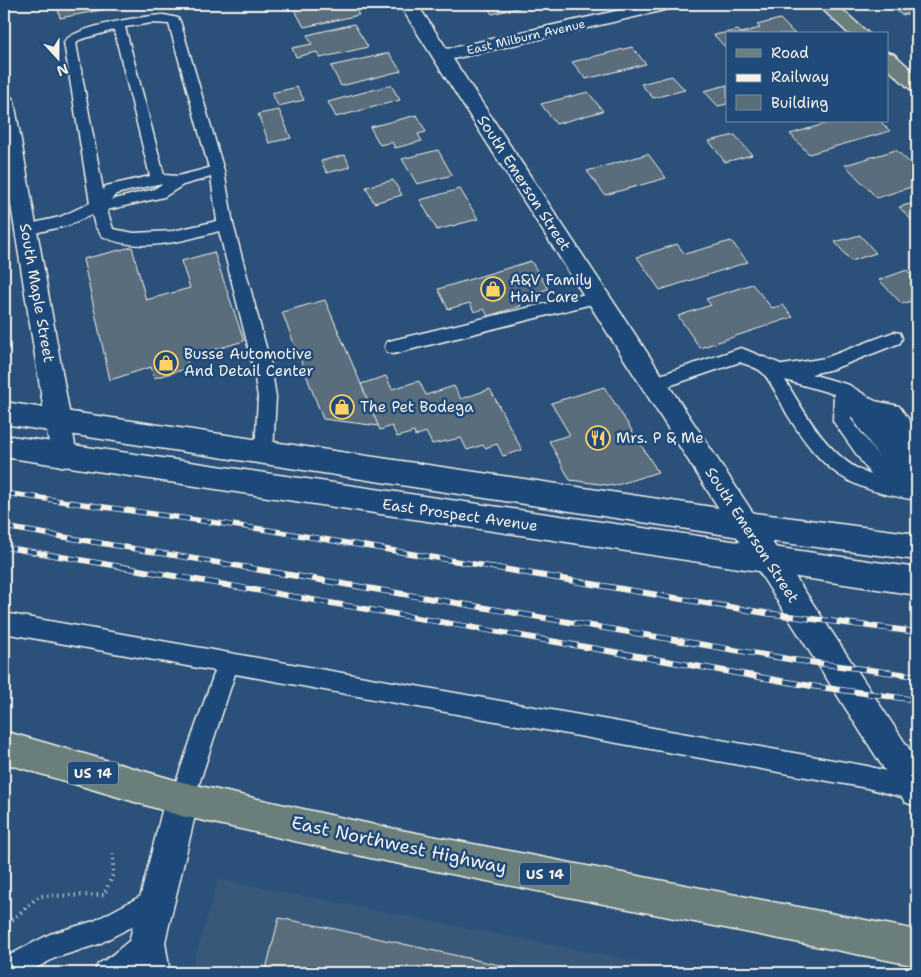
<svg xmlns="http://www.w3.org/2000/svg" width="921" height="977" viewBox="0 0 921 977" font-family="'Shantell Sans',sans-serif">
  <rect width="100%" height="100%" fill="#2b517a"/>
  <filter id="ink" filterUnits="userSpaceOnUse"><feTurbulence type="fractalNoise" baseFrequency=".02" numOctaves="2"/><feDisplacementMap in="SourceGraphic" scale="10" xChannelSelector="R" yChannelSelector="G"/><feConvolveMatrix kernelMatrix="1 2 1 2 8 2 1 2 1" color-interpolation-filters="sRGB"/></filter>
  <g filter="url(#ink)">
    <path fill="#39597a" d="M218 879 695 973H191Z"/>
    <g fill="#5a6d7b" stroke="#f4f1e8">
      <path d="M57 4H132L60 18Z"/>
      <path d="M306 4H352L359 15 304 27 293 7Z"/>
      <path d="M485 4H535L492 14Z"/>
      <path d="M888 4H917V12L902 15Z"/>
      <path d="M780 19 795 34H727V49L714 35 738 30 741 33 760 28 757 25Z"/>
      <path d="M354 24 368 47 320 58 317 52 296 57 292 48 312 44 307 35Z"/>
      <path d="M632 47 646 64 586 79 572 62Z"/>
      <path d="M389 53 401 71 341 86 331 66Z"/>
      <path d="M672 76 685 90 653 98 641 84Z"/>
      <path d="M391 85 400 100 336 117 328 102Z"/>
      <path d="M727 85V104L718 106 704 91Z"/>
      <path d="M297 87 304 100 278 106 272 93Z"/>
      <path d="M588 92 603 111 556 124 541 104Z"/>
      <path d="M279 110 291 138 269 143 258 114Z"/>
      <path d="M417 115 426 132 418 134 422 141 395 148 392 142 380 145 370 127Z"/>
      <path d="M835 121H880L890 131 809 154 790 134Z"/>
      <path d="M735 135 752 155 725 162 709 141Z"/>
      <path d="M438 150 452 175 417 184 402 159Z"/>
      <path d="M896 150 910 163 917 161V185L877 198 845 165Z"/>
      <path d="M648 154 666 178 605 195 587 171Z"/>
      <path d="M345 155 350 167 327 173 321 161Z"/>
      <path d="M393 180 402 195 374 203 366 187Z"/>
      <path d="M460 189 478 219 437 230 420 200Z"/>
      <path d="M917 202V226L899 207Z"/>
      <path d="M860 235 876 253 851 261 835 242Z"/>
      <path d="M731 241 748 262 660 290 637 257 677 244 685 254Z"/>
      <path d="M132 247 146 300 190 288 181 261 214 252 244 341 186 358 189 368 154 378 151 367 110 380 83 259Z"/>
      <path d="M531 261 548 289 517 299 521 306 488 316 484 309 474 312 470 303 448 309 438 289Z"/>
      <path d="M907 270 917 282V299L902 304 879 280Z"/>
      <path d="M752 284 772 308 783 305 793 317 700 348 678 316 711 305 706 299Z"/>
      <path d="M325 300 379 426 323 419 282 312Z"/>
      <path d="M386 376 392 389 419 381 426 395 454 386 461 399 490 389 522 450 503 456 497 444 485 448 483 445 467 450 461 438 432 444 426 432 415 436 414 432 397 437 392 426 380 430 361 384Z"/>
      <path d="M604 387 614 402 658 472 614 486 570 480 549 441 570 435 551 403Z"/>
      <path d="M279 918 335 929 522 970 521 973H265Z"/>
    </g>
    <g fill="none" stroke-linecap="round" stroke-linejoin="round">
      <g stroke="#f4f1e8" stroke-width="3">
        <g id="service">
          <path d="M164 15 178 18 180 21 224 171 233 224 271 366 276 397 273 452 270 457 264 460 258 457 255 452 258 397 253 366 219 231C183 241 138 254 102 236L95 226 92 214 69 225 26 235 21 234 18 230 21 226 60 217 90 203 64 42C75 26 143 16 164 15ZM152 23 169 24 209 168 178 176 164 175 125 27ZM114 30 150 176 106 186 103 190 76 43 79 40ZM211 177 217 221 173 231 134 233 113 229 107 210 164 197 183 185ZM158 184H162L154 189 111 200 116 194Z"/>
          <path d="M598 291 604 293 606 297 604 301 393 354 387 352 385 347 387 342 393 340Z"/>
          <path d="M894 332 900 333 902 338 900 343 833 369 811 374 849 385 875 401 899 406 917 431V453L915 452 917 476 912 474 917 482V500C849 490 823 473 787 414 780 401 773 385 764 374 759 368 747 365 740 362L654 391 648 389 645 384 648 379 741 348 783 365 825 358ZM785 380 834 394 833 421 871 475C830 460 806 415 785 380ZM851 416 879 457 851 419Z"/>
          <path d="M4 613 867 766 917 779V801L867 788 235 674 194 799 190 807 182 811 174 807 170 799 215 671 4 633Z"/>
          <path d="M156 888 165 891 168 900 165 909 99 944 55 958 27 973H4V958L50 934 94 921Z"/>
          <path d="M147 930 156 933 159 942 156 951 131 973H94L98 964C116 955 129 937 147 930Z"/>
        </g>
      </g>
      <g stroke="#f4f1e8" stroke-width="3">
        <g id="minor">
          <path d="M399 4H417L447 49 647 4H678L675 8 669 9 453 59 917 761V807L905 802Z"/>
          <path d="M4 95 11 97 14 101 77 456 73 464 64 467 55 464 51 456 4 161Z"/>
          <path d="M182 782 194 787 199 799 165 942 170 973H132L129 942 165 799 170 787Z"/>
        </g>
      </g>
      <g stroke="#f4f1e8" stroke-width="3">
        <g id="tertiary">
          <path d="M4 402 746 512 917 534V560L746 538 4 424Z"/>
          <path d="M4 435 917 568V595L4 457Z"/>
        </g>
      </g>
      <g stroke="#f4f1e8" stroke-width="3">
        <g id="primary">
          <path d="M817 4H836L869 34H849Z"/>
          <path d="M887 52 894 54 917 75V91L910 89 887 68Z"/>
          <path d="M4 731 182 782 375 825 917 930V966L375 859 182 816 4 763Z"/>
        </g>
      </g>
      <path stroke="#f4f1e8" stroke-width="4" stroke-dasharray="1 4.5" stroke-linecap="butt" d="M4 927 39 896 104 895 113 874V852"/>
      <use href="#service" fill="#1f4a7a" fill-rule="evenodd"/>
      <use href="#minor" fill="#1f4a7a" fill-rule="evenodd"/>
      <use href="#tertiary" fill="#1f4a7a" fill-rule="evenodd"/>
      <use href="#primary" fill="#6b7f7c" fill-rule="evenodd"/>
      <g stroke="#f4f1e8" stroke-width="5.5">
        <g id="rail-far1">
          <path d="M4 493 268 530 498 568"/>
          <path d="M4 527 250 568"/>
          <path d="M4 547 129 568"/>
        </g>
      </g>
      <g stroke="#f4f1e8" stroke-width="6">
        <g id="rail">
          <path d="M122 567 811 686 917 700"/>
          <path d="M243 567 794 660 917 676"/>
          <path d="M491 567 765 613 917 632"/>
        </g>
      </g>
      <use href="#rail-far1" stroke="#1f4a7a" stroke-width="4" stroke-dasharray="11" stroke-linecap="butt"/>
      <use href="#rail" stroke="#1f4a7a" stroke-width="4.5" stroke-dasharray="14" stroke-linecap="butt"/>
    </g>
  </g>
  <defs>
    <g id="shop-ring" transform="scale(1.25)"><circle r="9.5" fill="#1f4a7a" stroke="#ffd166" stroke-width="1.5"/><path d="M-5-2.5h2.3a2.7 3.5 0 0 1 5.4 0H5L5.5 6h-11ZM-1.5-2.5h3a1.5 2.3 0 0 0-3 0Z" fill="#ffd166"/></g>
    <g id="restaurant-ring" transform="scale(1.25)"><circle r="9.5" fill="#1f4a7a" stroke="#ffd166" stroke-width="1.5"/><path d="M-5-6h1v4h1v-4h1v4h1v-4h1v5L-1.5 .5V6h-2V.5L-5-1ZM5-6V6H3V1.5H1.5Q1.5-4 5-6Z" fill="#ffd166"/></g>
  </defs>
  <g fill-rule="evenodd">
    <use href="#shop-ring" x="493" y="289"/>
    <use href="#shop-ring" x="166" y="363"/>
    <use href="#shop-ring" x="342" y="407"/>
    <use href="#restaurant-ring" x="598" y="438"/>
  </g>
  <g text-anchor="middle" stroke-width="5" stroke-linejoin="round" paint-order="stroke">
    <g font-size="12" fill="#f4f1e8" stroke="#1f4a7a">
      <text transform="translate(526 37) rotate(-13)" y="4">East Milburn Avenue</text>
    </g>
    <g fill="#1f4a7a" stroke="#b4bfc7" stroke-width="1">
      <rect x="68" y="761.5" width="50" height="23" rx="4"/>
      <rect x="520" y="862.5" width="50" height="23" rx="4"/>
    </g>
    <g font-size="14" font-weight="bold" fill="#f4f1e8">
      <text x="93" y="778">US 14</text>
      <text x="545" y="879">US 14</text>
    </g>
    <g font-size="15" fill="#f4f1e8" stroke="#1f4a7a">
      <text transform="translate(524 183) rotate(57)" y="5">South Emerson Street</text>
      <text transform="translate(37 293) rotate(80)" y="5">South Maple Street</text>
      <text transform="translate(460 515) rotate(8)" y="5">East Prospect Avenue</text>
      <text transform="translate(752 535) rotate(57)" y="5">South Emerson Street</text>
    </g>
    <g font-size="15" fill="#f4f1e8" stroke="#1f4a7a" text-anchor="start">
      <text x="510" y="285">A&amp;V Family<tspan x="510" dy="17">Hair Care</tspan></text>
      <text x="184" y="359">Busse Automotive<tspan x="184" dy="17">And Detail Center</tspan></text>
      <text x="360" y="412">The Pet Bodega</text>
      <text x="616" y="443">Mrs. P &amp; Me</text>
    </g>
    <g font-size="18" fill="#f4f1e8" stroke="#1f4a7a">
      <text transform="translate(399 845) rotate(12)" y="6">East Northwest Highway</text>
    </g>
  </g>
  <rect width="921" height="977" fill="none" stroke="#1f4a7a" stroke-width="20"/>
  <rect x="10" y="10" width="901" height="957" fill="none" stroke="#f4f1e8" stroke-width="2" filter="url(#ink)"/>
  <rect x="726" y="32" width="162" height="90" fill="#1f4a7a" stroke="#748da6"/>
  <rect x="736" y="49" width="25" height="8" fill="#6b7f7c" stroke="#748da6"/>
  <text x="771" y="58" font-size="15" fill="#f4f1e8">Road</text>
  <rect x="736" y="74" width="25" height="8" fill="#f4f1e8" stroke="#748da6"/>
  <text x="771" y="82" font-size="15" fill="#f4f1e8">Railway</text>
  <rect x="736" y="95" width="25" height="15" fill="#5a6d7b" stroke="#748da6"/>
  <text x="771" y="108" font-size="15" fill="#f4f1e8">Building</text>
  <g transform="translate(58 58) rotate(159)" stroke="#1f4a7a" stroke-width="4" paint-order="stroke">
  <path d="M0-4L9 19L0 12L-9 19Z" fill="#f4f1e8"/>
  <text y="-8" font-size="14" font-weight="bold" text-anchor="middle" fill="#f4f1e8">N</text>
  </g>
</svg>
